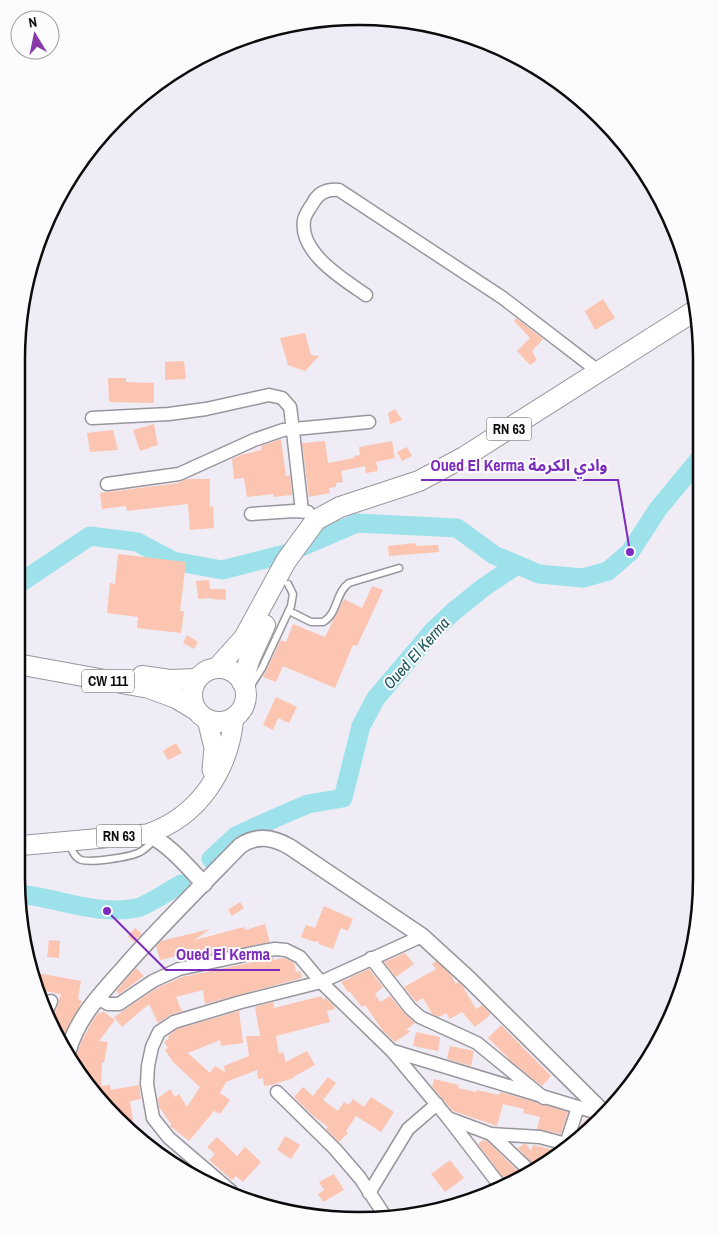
<svg xmlns="http://www.w3.org/2000/svg" width="718" height="1237" viewBox="0 0 718 1237" font-family="'Archivo Narrow','Noto Sans Arabic',sans-serif">
  <rect width="100%" height="100%" fill="#f0ecf5"/>
  <g fill="none" stroke-linecap="round" stroke-linejoin="round">
    <g stroke="#9de1ea" stroke-width="19">
      <path d="M17 585 90 536 137 542 173 561 222 570 285 554 357 523 457 528 494 555 539 574 583 578 608 571 630 552 658 509 701 457"/>
      <path d="M211 859 236 836 273 819 308 804 343 798 361 726 376 698 433 631 453 612 484 587 517 565"/>
      <path d="M19 894C59 898 96 916 137 908 148 905 170 890 181 884"/>
    </g>
  </g>
  <g fill="#fcc5b1">
    <path d="M603 299 615 318 595 330 585 311Z"/>
    <path d="M516 318 543 339 532 351 537 360 530 365 517 351 530 338 514 321Z"/>
    <path d="M305 333 311 355 319 356 305 371 288 365 280 338Z"/>
    <path d="M184 361 186 379 165 380V362Z"/>
    <path d="M108 378H126V382L154 383V403L109 402Z"/>
    <path d="M395 409 402 420 390 424 388 413Z"/>
    <path d="M154 424 158 445 140 451 133 430Z"/>
    <path d="M113 430 118 450 90 452 87 433Z"/>
    <path d="M281 439 286 476 290 475 292 495 273 497V494L247 497 244 478 234 479 232 459 241 455 261 450V446Z"/>
    <path d="M325 441 328 463 354 458V456L360 455 359 447 392 441 395 458 376 462 378 471 366 473 365 466 341 471 343 482 336 483V487L329 488 330 493 309 497 302 443Z"/>
    <path d="M407 447 412 456 402 461 397 452Z"/>
    <path d="M187 479H210V507L213 506 214 528 190 530 188 504 127 511 126 506 102 509 100 493 179 483Z"/>
    <path d="M415 543 416 546 438 545 439 552 389 556 388 546Z"/>
    <path d="M118 554 186 562 180 611H184L181 633 137 628 138 617 107 613 110 583 115 584Z"/>
    <path d="M209 580 210 589H226V600L211 599V598L198 599 196 581Z"/>
    <path d="M372 586 383 590 357 646 353 645 335 688 283 666 276 682 263 677 281 640 286 642 293 624 325 637 344 599 362 608Z"/>
    <path d="M187 635 198 642 194 649 183 643Z"/>
    <path d="M276 697 297 707 289 723 278 718 273 730 263 725Z"/>
    <path d="M176 743 182 753 168 760 163 751Z"/>
    <path d="M240 902 244 908 232 916 228 910Z"/>
    <path d="M324 906 353 919 348 931 341 928 333 949 319 944 318 941 315 942 301 937 306 925 315 928Z"/>
    <path d="M265 924 270 942 179 961 178 956 160 960 156 946 161 941 210 929 195 940 244 927 245 930Z"/>
    <path d="M135 928 142 934 134 942 128 936Z"/>
    <path d="M49 940 60 941 59 958 47 957Z"/>
    <path d="M405 953 414 964 396 977 384 962Z"/>
    <path d="M273 958 274 960 284 958 294 963 296 972 300 971 302 978 205 1004 203 990 176 997 182 1011 170 1015 158 1023 149 1004 122 1027 114 1017 157 988 182 977Z"/>
    <path d="M436 961 451 975 456 984 459 982 462 985 476 1009 482 1005 490 1013V1015L475 1027 462 1012 450 1019 446 1013 439 1017 432 1014 423 998 416 1002 404 987 436 969 432 964Z"/>
    <path d="M136 968 144 976 119 994 116 991Z"/>
    <path d="M369 969 383 987 375 994 380 1002 390 996 404 1013 415 1023 406 1030 411 1031 395 1042 383 1031 365 1005 362 1007 350 992H348L341 982Z"/>
    <path d="M32 972 81 981 78 999 82 1001 62 1040 50 1018 55 1014 61 994 35 989Z"/>
    <path d="M322 996V999L326 998 334 1006 335 1009 327 1011 330 1022 276 1036 279 1054 283 1052 286 1062 307 1051 315 1065 293 1077 294 1078 271 1085 264 1086 263 1078 258 1079 257 1070 226 1082 220 1093 230 1100 220 1114 214 1111 189 1141 170 1126 171 1124 159 1107 158 1098 170 1089 175 1097 179 1094 187 1107 200 1087 173 1062 165 1050 168 1048 164 1042 169 1038 168 1036 177 1029 239 1011 243 1043 221 1046 220 1040 188 1053 210 1073 215 1066 225 1072 224 1066 249 1056 246 1036H260L255 1007 273 1002 274 1008Z"/>
    <path d="M103 1011 115 1020 99 1041 108 1042 104 1063 102 1062 101 1086 110 1085 111 1090 139 1085 141 1099 130 1101 133 1121 125 1122 87 1086 73 1060 77 1055 81 1042 93 1020 99 1012 101 1014Z"/>
    <path d="M501 1025 551 1076 542 1086 512 1062 488 1038Z"/>
    <path d="M416 1032 440 1037 438 1051 413 1046Z"/>
    <path d="M450 1046 474 1051 471 1066 447 1059Z"/>
    <path d="M328 1077 336 1083 323 1100 338 1111 344 1102 349 1105 353 1099 364 1107 371 1097 394 1112 381 1132 356 1116 346 1131 348 1133 339 1142 326 1129 328 1127 312 1115 294 1097 303 1087 313 1096Z"/>
    <path d="M434 1079 459 1085 458 1088 476 1092 477 1090 499 1095 500 1092 568 1112 561 1134 537 1129 540 1117 523 1113 524 1109 503 1104 497 1126 453 1111 432 1087Z"/>
    <path d="M588 1118 593 1123 576 1141 581 1125Z"/>
    <path d="M285 1136 300 1145 291 1159 277 1150Z"/>
    <path d="M217 1137 237 1156 245 1147 261 1162 243 1182 236 1176 232 1180 209 1160 215 1154 207 1147Z"/>
    <path d="M483 1140 487 1141 523 1176 508 1184 478 1144Z"/>
    <path d="M524 1144H526L531 1151 533 1145 563 1152 537 1168 518 1148Z"/>
    <path d="M450 1160 464 1178 445 1192 431 1174Z"/>
    <path d="M334 1174 344 1190 323 1202 318 1194 324 1190 319 1182Z"/>
  </g>
  <g fill="none" stroke-linecap="round" stroke-linejoin="round">
    <g stroke="#99959d" stroke-width="9">
      <g id="service">
        <path d="M289 611 311 622H323C338 614 335 593 349 583L399 568"/>
        <path d="M245 695 262 668 291 606 293 594 288 584"/>
        <path d="M70 842C71 849 73 855 79 859 87 864 131 857 140 852 146 849 150 844 155 839"/>
      </g>
    </g>
    <g stroke="#99959d" stroke-width="15">
      <g id="minor">
        <path d="M366 295C343 279 299 253 304 220 305 214 310 208 313 203 318 193 327 189 339 190L503 298 598 371"/>
        <path d="M92 418 169 414 206 409 269 395 282 398 290 407 291 414 302 511"/>
        <path d="M107 484 179 474 254 440 283 430 369 422"/>
        <path d="M251 514 294 511 308 512"/>
        <path d="M371 958 410 1008 420 1017 477 1043 544 1098"/>
        <path d="M97 998 108 1004H119L153 981 179 969 263 951 275 949 286 950 300 957 321 982 392 1051 448 1118 491 1134 540 1137 566 1144 570 1147"/>
        <path d="M47 1011 51 1001"/>
        <path d="M393 1051 601 1114"/>
        <path d="M277 1092 335 1149 360 1178 387 1219"/>
        <path d="M448 1118 501 1187"/>
        <path d="M491 1134 530 1171"/>
        <path d="M566 1144 578 1107"/>
        <path d="M231 1191 169 1138 153 1118 147 1084 148 1066 152 1047 159 1032 174 1022 241 1002 321 982 422 936"/>
        <path d="M369 1193 408 1129 437 1104"/>
      </g>
    </g>
    <g stroke="#99959d" stroke-width="18">
      <g id="tertiary">
        <path d="M147 834C169 844 187 866 204 884"/>
        <path d="M68 1052C77 1016 105 990 128 963 164 923 202 885 240 846 257 834 273 837 290 847L422 936 469 979 603 1112"/>
      </g>
    </g>
    <g stroke="#99959d" stroke-width="21">
      <g id="primary">
        <path d="M207 719 214 748 212 770"/>
        <path d="M16 846 147 834C198 817 229 771 234 717"/>
      </g>
    </g>
    <g stroke="#99959d" stroke-width="22">
      <g id="trunk">
        <path d="M17 664 149 688 176 698 196 710"/>
        <path d="M217 668 244 638 286 561 316 520 340 507 419 481 464 457 696 310"/>
        <circle cx="219" cy="695" r="27"/>
        <path d="M142 676 170 680 197 679"/>
        <path d="M242 682 250 658 265 625"/>
      </g>
    </g>
    <use href="#service" stroke="#fff" stroke-width="6"/>
    <use href="#minor" stroke="#fff" stroke-width="12"/>
    <use href="#tertiary" stroke="#fff" stroke-width="15"/>
    <use href="#primary" stroke="#fff" stroke-width="19"/>
    <use href="#trunk" stroke="#fff" stroke-width="20"/>
  </g>
  <g text-anchor="middle" stroke-width="4" stroke-linejoin="round" paint-order="stroke">
    <g fill="#fcfbfe" stroke="#545355" stroke-width="1">
      <rect x="486.5" y="417.5" width="45" height="23" rx="4"/>
      <rect x="82" y="669.5" width="52" height="23" rx="4"/>
      <rect x="96.5" y="824.5" width="45" height="23" rx="4"/>
    </g>
    <g font-size="14" font-weight="bold" fill="#0c0b0d">
      <text x="509" y="434">RN 63</text>
      <text x="108" y="686">CW 111</text>
      <text x="119" y="841">RN 63</text>
    </g>
    <g font-size="16" font-style="italic" fill="#1a545b" stroke="#fcfbfe">
      <text transform="translate(416 653) rotate(-48)" y="6">Oued El Kerma</text>
    </g>
  </g>
  <path d="M0 0H718V1237H0ZM359 25H359A334 334 0 0 1 693 359V878A334 334 0 0 1 359 1212H359A334 334 0 0 1 25 878V359A334 334 0 0 1 359 25Z" fill="#fcfbfe" fill-rule="evenodd"/>
  <path fill="none" stroke="#0c0b0d" stroke-width="2.5" d="M359 25H359A334 334 0 0 1 693 359V878A334 334 0 0 1 359 1212H359A334 334 0 0 1 25 878V359A334 334 0 0 1 359 25Z"/>
  <path fill="none" stroke="#7b2cbf" stroke-width="2" d="M630 552L618 480H421M107 911L166 970H280"/>
  <g fill="#7b2cbf" stroke="#fcfbfe" stroke-width="2">
    <circle cx="630" cy="552" r="5"/>
    <circle cx="107" cy="911" r="5"/>
  </g>
  <g font-size="16" text-anchor="middle" font-weight="bold" fill="#7b2cbf" stroke="#fcfbfe" stroke-width="4" stroke-linejoin="round" paint-order="stroke">
    <text x="519" y="471">Oued El Kerma وادي الكرمة</text>
    <text x="223" y="960">Oued El Kerma</text>
  </g>
  <g transform="translate(35 35) rotate(350)"><circle r="24" fill="#fcfbfe" stroke="#9c9b9e"/>
  <path d="M0-4L9 19L0 12L-9 19Z" fill="#893aaa"/>
  <text y="-8" font-size="14" font-weight="bold" text-anchor="middle" fill="#0c0b0d">N</text>
  </g>
</svg>
